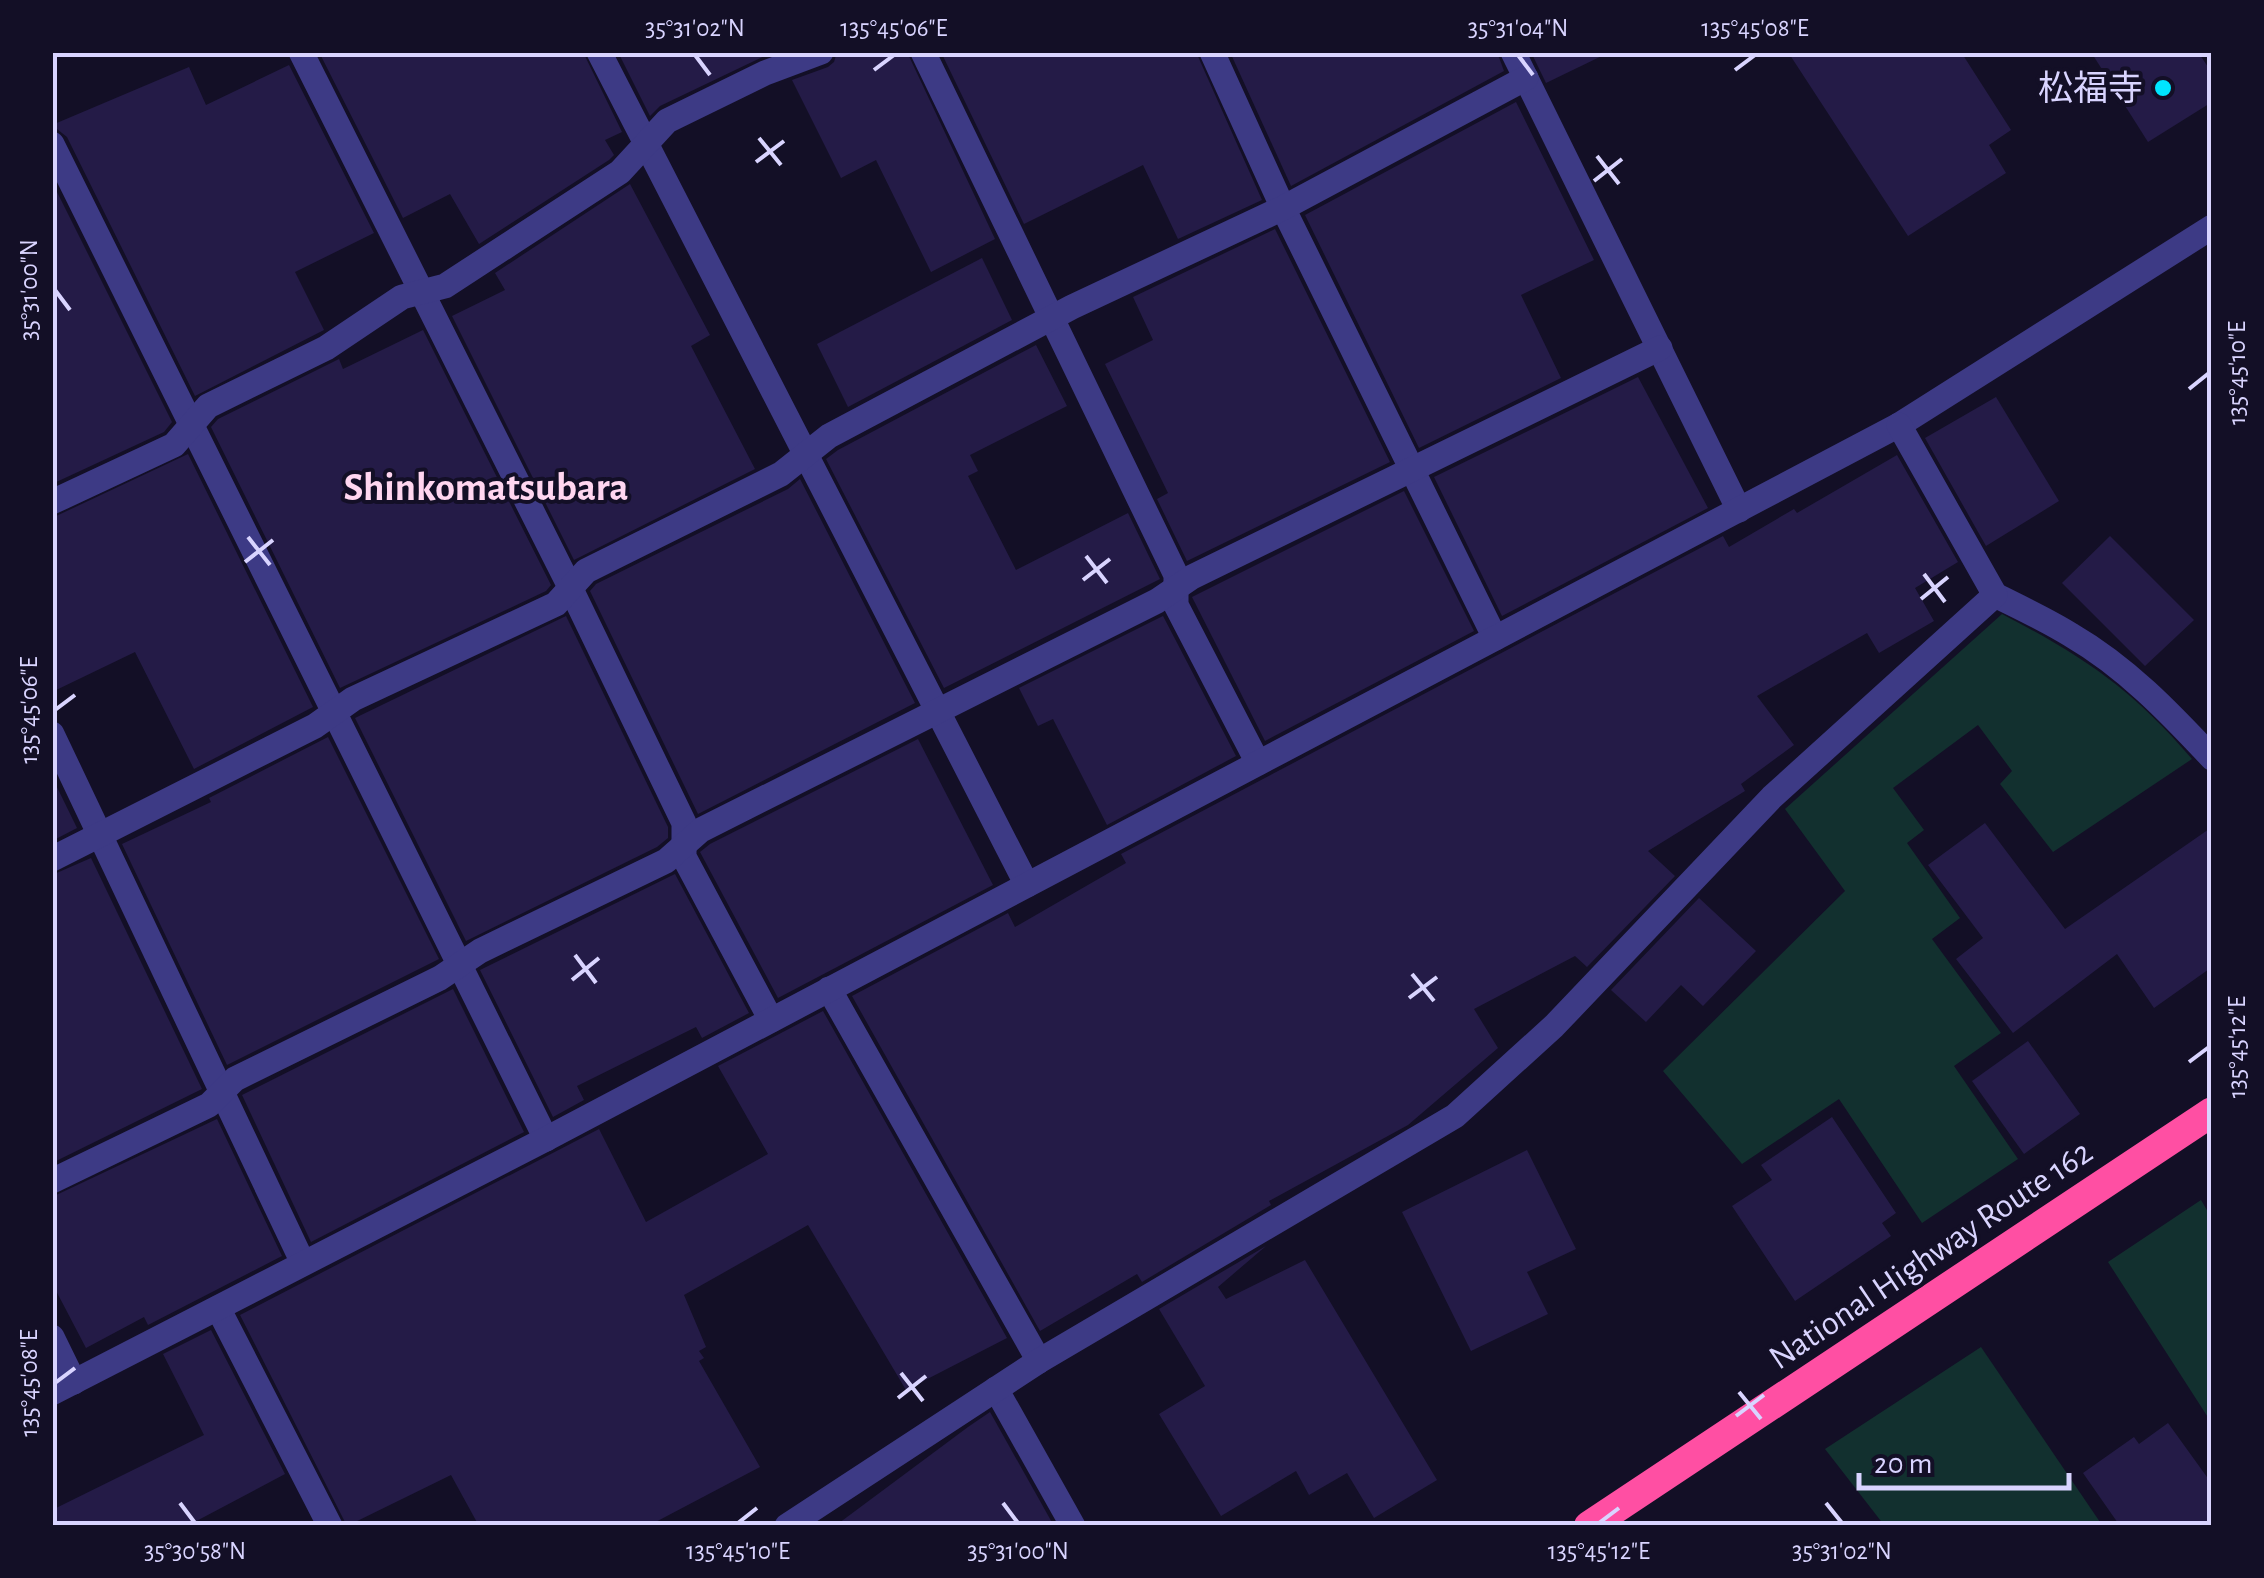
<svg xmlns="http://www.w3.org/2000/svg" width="2264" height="1578" viewBox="0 0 2264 1578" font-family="'Alegreya Sans','Noto Sans JP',sans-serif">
  <rect width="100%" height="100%" fill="#130f26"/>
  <g fill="#12302f">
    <path d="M2002 614C2084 657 2131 688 2192 759L2053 852 2000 784 2012 771 1978 725 1893 788 1924 830 1907 843 1960 918 1932 939 2001 1033 1954 1066 2018 1159 1922 1223 1839 1099 1742 1164 1663 1071 1845 891 1785 809Z"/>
    <path d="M2201 1200 2211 1217V1422L2108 1262Z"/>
    <path d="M1981 1347 2102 1525H1884L1825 1449Z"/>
  </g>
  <g fill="#241b47">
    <path d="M319 52H583L622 132 605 140 614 155 609 160 479 244 450 194 403 218Z"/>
    <path d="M618 52H773L660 106 650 116Z"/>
    <path d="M837 52H907L995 239 931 272 876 160 841 178 792 80 828 67 834 62Z"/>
    <path d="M941 52H1196L1262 200 1178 239 1143 165 1024 224Z"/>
    <path d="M1230 52H1497L1504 71 1291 186Z"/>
    <path d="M1531 52H1610L1546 83Z"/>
    <path d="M1788 52H1961L2011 130 1989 145 2006 173 1908 236Z"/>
    <path d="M2091 52H2198L2212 73V102L2148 142Z"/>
    <path d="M289 65 374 233 295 272 324 330 195 396 67 137 52 125 189 67 206 105Z"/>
    <path d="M1516 102 1594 260 1521 295 1561 378 1419 448 1305 215Z"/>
    <path d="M52 182 172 422 164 432 52 484Z"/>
    <path d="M630 184 710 335 691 346 755 469 574 560 452 316 505 290 495 273Z"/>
    <path d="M1275 229 1390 462 1187 561 1157 499 1168 493 1105 364 1153 340 1133 297Z"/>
    <path d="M982 258 1012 320 848 407 817 344Z"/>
    <path d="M423 330 551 585 546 591 340 688 211 427 218 419 339 359 343 369Z"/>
    <path d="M1036 345 1067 406 970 455 978 471 968 476 1016 570 1128 513 1160 579 944 688 826 459 838 450Z"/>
    <path d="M1638 377 1708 508 1502 616 1434 477Z"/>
    <path d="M1996 397 2059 501 1986 546 1925 438Z"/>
    <path d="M188 454 313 707 194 769 135 652 52 692V518Z"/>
    <path d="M1897 455 1958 562 1915 588 1934 621 1879 653 1867 633 1757 696 1794 745 1741 784 1745 791 1648 851 1675 876 1587 967 1575 956 1474 1009 1498 1048 1408 1125 1269 1201 1271 1205 1142 1282 1137 1274 1040 1331 852 996 1008 913 1015 927 1126 863 1121 854 1723 536 1729 547 1794 509 1797 513Z"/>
    <path d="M800 479 915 703 698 814 590 591 596 584 788 489Z"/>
    <path d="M1404 491 1474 631 1265 741 1192 597Z"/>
    <path d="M2110 536 2194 620 2145 666 2062 583Z"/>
    <path d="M566 616 668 827V838L657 847 466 941 355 718Z"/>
    <path d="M1163 616 1236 756 1107 825 1053 719 1038 726 1019 688Z"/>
    <path d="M328 737 439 959 227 1065 122 844 211 802 209 798Z"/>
    <path d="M918 739 993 885 778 998 700 852 710 844Z"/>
    <path d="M52 777 77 828 52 841Z"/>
    <path d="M1985 823 2065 929 2212 827V967L2154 1008 2117 954 2013 1033 1956 959 1983 938 1928 865Z"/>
    <path d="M91 858 202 1089 52 1163V875Z"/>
    <path d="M675 874 749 1013 702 1038 696 1027 577 1086 584 1100 553 1117 480 970Z"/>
    <path d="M1699 898 1756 951 1703 1006 1681 985 1646 1022 1611 990Z"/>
    <path d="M453 989 524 1132 311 1242 242 1095Z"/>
    <path d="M823 1011 1007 1338 906 1390 808 1225 684 1295 706 1347 699 1351 704 1358 699 1361 760 1467 648 1526H479L451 1475 347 1526 240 1315 599 1129 646 1222 768 1154 718 1066Z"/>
    <path d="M2028 1041 2080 1114 2024 1154 1972 1081Z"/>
    <path d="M1832 1117 1896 1213 1882 1223 1891 1236 1795 1301 1732 1206 1772 1180 1761 1165Z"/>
    <path d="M217 1119 282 1256 148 1325 144 1317 86 1348 52 1283V1197Z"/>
    <path d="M1527 1150 1576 1249 1527 1272 1548 1314 1471 1351 1402 1212Z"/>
    <path d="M1266 1246 1218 1287 1226 1299 1305 1260 1437 1480 1374 1518 1347 1473 1309 1495 1296 1471 1221 1516 1159 1414 1205 1386 1159 1309Z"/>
    <path d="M211 1330 285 1474 187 1526H52V1510L204 1435 163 1354Z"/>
    <path d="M990 1412 1054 1526H835L968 1427Z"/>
    <path d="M2168 1423 2212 1484V1526H2120L2083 1473 2134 1437 2139 1444Z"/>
  </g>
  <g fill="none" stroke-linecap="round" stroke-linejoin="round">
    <g stroke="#3d3a85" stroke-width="25">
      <path d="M301 52 570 587 684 823V857L771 1020"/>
      <path d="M599 52 1027 885"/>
      <path d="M923 52 1176 575V605L1258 763"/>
      <path d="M1212 52 1283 208 1495 638"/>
      <path d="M1513 52 1739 510"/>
      <path d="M52 144 546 1139"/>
      <path d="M52 502 174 445 208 406 326 348 402 297 445 286 620 172 667 121 765 73 821 52"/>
      <path d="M1995 595C2021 608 2047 620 2071 635 2126 667 2169 712 2212 758"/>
      <path d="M52 734 303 1263"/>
      <path d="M52 859 315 726 353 699 556 604 586 571 781 474 829 436 1072 307 1283 208 1526 78"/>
      <path d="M829 989 1039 1361"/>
      <path d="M52 1181 209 1105 235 1079 440 978 480 951 666 861 701 830 1157 601 1192 577 1660 348"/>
      <path d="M218 1308 330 1526"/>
      <path d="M52 1337 74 1382"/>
      <path d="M996 1389 1073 1526"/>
    </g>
    <g stroke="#3d3a85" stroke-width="25">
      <path d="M52 1393 546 1139 1899 425 2212 227"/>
      <path d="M787 1526 1039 1361 1455 1116 1554 1026 1772 797 1995 595 1899 425"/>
    </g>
    <path stroke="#ff4fa3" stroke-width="30" d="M1589 1526 2212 1112"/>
  </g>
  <path fill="none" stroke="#d9d4ff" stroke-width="4" d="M695 55 710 75M1518 55 1533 75M874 70 894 55M1735 70 1755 55M759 138 781 165M1597 156 1619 184M756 162 784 141M1594 181 1622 159M55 290 70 310M2189 389 2209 373M248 537 270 565M1086 556 1107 583M245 562 273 540M1924 574 1945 602M1083 580 1110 559M1921 599 1948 577M55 710 75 695M575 955 596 983M1412 974 1434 1001M572 980 599 958M1409 998 1437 977M2189 1062 2209 1047M901 1373 923 1401M55 1383 75 1368M1739 1392 1761 1419M898 1398 926 1376M1736 1416 1764 1395M180 1503 195 1523M1003 1503 1018 1523M1826 1503 1842 1523M738 1523 757 1508M1599 1523 1619 1508"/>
  <circle fill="#00e5ff" stroke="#130f26" stroke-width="4" cx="2163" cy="88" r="10"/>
  <g text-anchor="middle" stroke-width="8" stroke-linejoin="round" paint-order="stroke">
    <g font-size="35" fill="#d9d4ff" stroke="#130f26" text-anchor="end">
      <text x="2143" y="100">松福寺</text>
    </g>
    <g font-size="35" fill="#d9d4ff" stroke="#130f26">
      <text transform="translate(1930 1254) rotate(-34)" y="12">National Highway Route 162</text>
    </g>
    <g font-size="40" font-weight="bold" fill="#ffd6f0" stroke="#130f26">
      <text x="486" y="500">Shinkomatsubara</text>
    </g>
  </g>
  <rect width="2264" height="1578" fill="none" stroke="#130f26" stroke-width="110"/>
  <path d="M1859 1473v15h210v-15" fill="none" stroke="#d9d4ff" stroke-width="5"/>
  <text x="1874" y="1473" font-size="30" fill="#d9d4ff" stroke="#130f26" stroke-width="8" paint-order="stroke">20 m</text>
  <rect x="55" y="55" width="2154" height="1468" fill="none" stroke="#d9d4ff" stroke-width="4"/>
  <g font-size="25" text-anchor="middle" fill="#d9d4ff">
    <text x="695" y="36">35°31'02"N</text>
    <text x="894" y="36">135°45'06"E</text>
    <text x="1518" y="36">35°31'04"N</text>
    <text x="1755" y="36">135°45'08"E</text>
    <text transform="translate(28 290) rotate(-90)" y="9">35°31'00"N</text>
    <text transform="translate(2236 373) rotate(-90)" y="9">135°45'10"E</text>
    <text transform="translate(28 710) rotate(-90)" y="9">135°45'06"E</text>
    <text transform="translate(2236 1047) rotate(-90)" y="9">135°45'12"E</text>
    <text transform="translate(28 1383) rotate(-90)" y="9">135°45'08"E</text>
    <text x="195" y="1559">35°30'58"N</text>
    <text x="738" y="1559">135°45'10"E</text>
    <text x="1018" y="1559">35°31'00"N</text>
    <text x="1599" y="1559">135°45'12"E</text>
    <text x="1842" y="1559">35°31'02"N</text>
  </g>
</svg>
